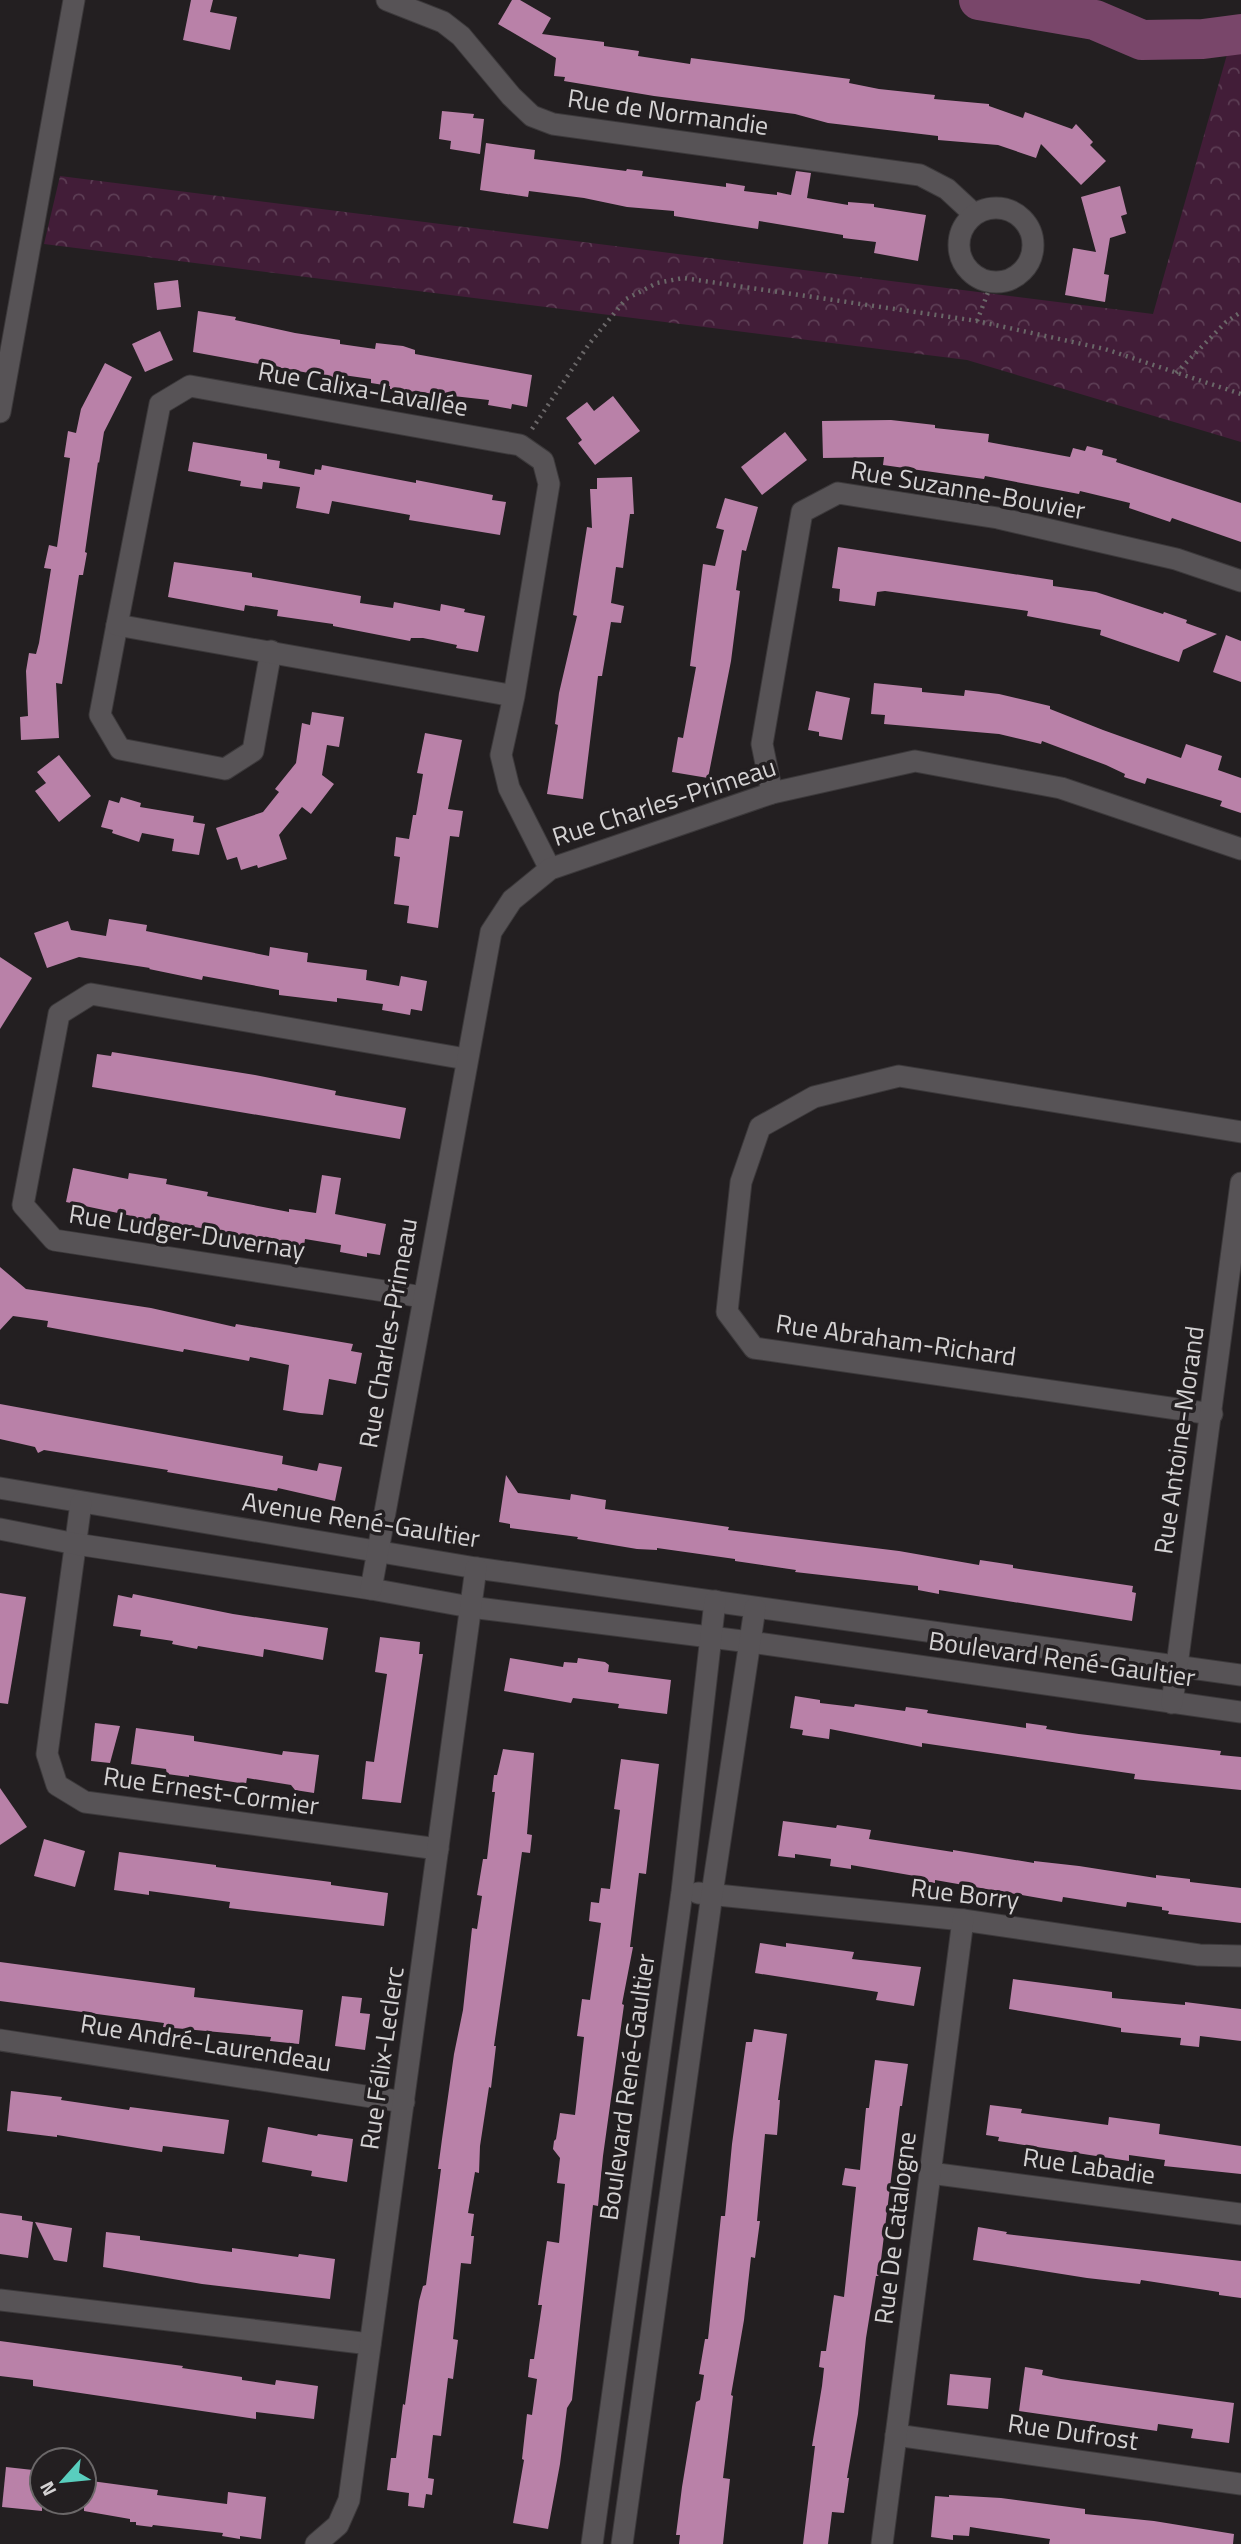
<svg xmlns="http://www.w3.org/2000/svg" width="1241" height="2544" viewBox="0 0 1241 2544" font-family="'Titillium Web',sans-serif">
  <defs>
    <pattern id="park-crowns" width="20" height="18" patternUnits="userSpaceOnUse" patternTransform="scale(1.75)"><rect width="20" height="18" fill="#421d38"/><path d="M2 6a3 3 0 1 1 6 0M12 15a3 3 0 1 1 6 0" fill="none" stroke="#5c3d54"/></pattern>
  </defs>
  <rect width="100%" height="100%" fill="#231f21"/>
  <path fill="url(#park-crowns)" d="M1241 34V442L967 360 44 244 60 176 1153 314 1232 37Z"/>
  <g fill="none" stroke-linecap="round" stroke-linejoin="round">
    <path stroke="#79466a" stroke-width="40" d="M979 0 1095 20 1142 40 1203 39 1241 34"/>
  </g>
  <g fill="#b981a8">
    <path d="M191 0H213L210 12 237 17 230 50 183 40Z"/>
    <path d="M512 0H520L551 18 542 34 604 42V46L639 51 638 56 690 64 691 58 850 79 849 83 879 89 935 95 934 99 989 104V106L1023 118 1025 112 1072 129 1076 124 1093 142 1090 145 1106 161 1081 185 1041 144 1036 158 998 145 938 140V136L828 123 795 114 654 96 564 81 565 77 554 76 556 58 498 24Z"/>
    <path d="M442 111 474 114 473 118 484 119 480 154 450 149 451 141 439 139Z"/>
    <path d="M486 143 535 150 534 159 626 171 627 169 643 171 642 176 726 187V183L745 186 744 191 777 195V192L791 195 796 171 811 173 807 198 848 205V202L874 204V207L926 215 918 261 874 253 876 242 843 238V235L759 221 758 229 674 216V211L627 207 584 198 529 191 528 197 480 190Z"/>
    <path d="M1120 186 1127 214 1121 216 1126 233 1110 238 1104 274 1109 275 1105 302 1065 295 1073 248 1096 252 1081 197Z"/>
    <path d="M178 280 181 307 157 310 154 283Z"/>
    <path d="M198 311 236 317 235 320 295 333 340 340V344L375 349 376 343 403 346 415 350V354L532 375 527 407 512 404 511 409 488 405 489 400 390 389V386L371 383V379L336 374V378L193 352Z"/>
    <path d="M160 331 173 360 145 372 132 344Z"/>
    <path d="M105 363 132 377 104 432 99 463 98 462 85 552 87 553 83 575H79L62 684 56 683 59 738 21 740 20 717 28 716 26 671 29 653 36 654 39 643 51 569 44 568 49 545 57 547 70 458 64 457 68 431 76 433 81 409Z"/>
    <path d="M613 396 640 431 595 465 578 443 582 440 566 418 587 402 594 411Z"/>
    <path d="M891 420 935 425V428L989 434 988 442 1070 457 1073 448 1085 451 1087 446 1103 450 1102 455 1117 459 1116 462 1241 503V542L1172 518 1170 522 1129 508 1130 503 1080 491 1079 494 985 476 984 479 947 474 883 465 884 457 823 458 822 421Z"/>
    <path d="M785 432 807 460 762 495 741 467Z"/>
    <path d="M193 442 267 454V459L280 461 279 468 314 475 315 469 321 470 322 465 416 483V480L493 495 492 500 506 502 500 535 409 520 410 515 332 501 329 514 296 508 300 487 263 482 262 489 240 486 241 481 188 471Z"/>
    <path d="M632 477 634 514H630L623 568 616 567 611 603 624 606 621 623 611 622 602 676H598L583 799 547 794 558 725 555 724 559 693 577 616 573 615 587 527 592 528 590 489H597V478Z"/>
    <path d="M725 498 758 507 746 551 742 550 736 590 740 591 731 661 708 778 672 772 678 737 683 738 696 667 690 666 703 564 715 566 724 530 716 528Z"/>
    <path d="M838 547 1053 580V586L1096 592 1163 614 1164 612 1187 620 1186 623 1217 634 1183 650 1179 662 1100 635 1101 630 1027 616 1028 611 885 591 877 592 875 606 839 601 840 589 832 588Z"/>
    <path d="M174 562 252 573V577L361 596 360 603 393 608 394 602 440 611 441 604 465 609 464 612 485 616 478 652 456 648 457 645 423 638H411L410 641 333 626V624L277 616 278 610 245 605 244 611 168 597Z"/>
    <path d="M1226 635 1241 641V682L1213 672Z"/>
    <path d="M874 683 922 688V692L964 696 965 690 999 694 1050 706V709L1103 730 1181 758 1186 744 1222 756 1218 770 1241 778V813L1220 806 1222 801 1163 783 1147 778 1145 784 1124 777 1125 774 1106 765 1042 741 1041 744 999 734 884 724 885 715 871 714Z"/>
    <path d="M816 691 850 698 842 740 819 736V732L808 730Z"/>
    <path d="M312 712 344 717 339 747 327 745 322 775 334 784 311 814 302 807 279 835 287 859 258 868 257 865 241 870 237 857 227 860 216 828 263 812 279 792 275 789 296 763 302 723 310 725Z"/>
    <path d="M425 733 462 740 448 809 463 811 459 837 450 836 438 928 407 923 409 906 394 904 400 857 394 856 396 837 409 839 413 815H416L423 774 417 773Z"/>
    <path d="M59 755 91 796 59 822 35 791 46 783 37 772Z"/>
    <path d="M121 797 141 803 140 807 194 816 193 822 205 824 199 855 172 851 174 839 142 833 139 842 112 833 113 830 101 827 109 800 119 803Z"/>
    <path d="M109 919 147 925 146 931 269 956 270 947 308 953 307 962 367 970 366 980 399 986 401 976 427 981 422 1011 411 1009 410 1015 382 1010 383 1004 337 998V1002L279 995V990L203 976 202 980 149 969 150 968 79 957 47 968 34 933 68 921 71 930 106 936Z"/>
    <path d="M0 957 32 978 0 1029Z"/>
    <path d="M112 1052 255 1075 336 1091 335 1095 406 1108 400 1139 92 1087 97 1054 111 1056Z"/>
    <path d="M73 1168 128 1179 129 1173 167 1179 166 1184 208 1192 207 1196 289 1212V1209L316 1213 322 1175 341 1178 335 1214 386 1224 380 1255 367 1253V1257L340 1252 341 1245 305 1239 304 1246 149 1219 148 1222 131 1219 132 1216 66 1202Z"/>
    <path d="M0 1267 26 1289 151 1308 235 1327 236 1324 353 1344 351 1351 362 1353 356 1384 329 1379 323 1415 300 1413 283 1410 289 1365 250 1357 249 1361 184 1349 183 1352 47 1327 48 1321 13 1316 0 1330Z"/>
    <path d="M0 1404 283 1456 282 1464 317 1471 319 1463 342 1467 335 1501 278 1488 277 1491 167 1472 168 1470 44 1450 38 1453 35 1447 0 1439Z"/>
    <path d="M506 1475 518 1493 570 1500 571 1494 606 1500 605 1509 729 1527 728 1530 899 1551 979 1565 980 1560 1013 1565V1568L1133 1586 1132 1592 1136 1593 1132 1621 939 1590V1594L918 1590V1586L795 1572 796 1570 735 1561V1559L657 1548V1550L637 1549 577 1539 578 1537 510 1528V1524L499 1522Z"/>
    <path d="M0 1593 26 1597 8 1704 0 1703Z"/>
    <path d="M133 1594 233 1614 328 1628 323 1660 264 1649 263 1657 198 1646 197 1649 172 1644 173 1641 140 1636 141 1630 113 1626 118 1595 132 1598Z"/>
    <path d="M380 1637 420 1642 419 1654H423L401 1803 362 1799 366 1761 374 1762 387 1674 375 1672Z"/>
    <path d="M510 1658 563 1667 564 1662 577 1663 578 1658 605 1662 609 1665 608 1672 671 1680 667 1714 618 1708 619 1704 573 1698 571 1703 504 1691Z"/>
    <path d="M795 1696 820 1700V1703L854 1707 855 1704 905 1711 906 1707 928 1710 927 1713 1026 1728V1723L1047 1726 1046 1729 1079 1734 1221 1751 1220 1755 1241 1757V1790L1134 1779 1135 1774 922 1743V1747L830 1729 829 1739 802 1735 803 1730 790 1728Z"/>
    <path d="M95 1723 120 1726 110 1763 91 1761Z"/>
    <path d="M136 1728 194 1736V1741L282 1755 283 1751 319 1755 314 1793 295 1790 291 1785 247 1778 246 1784 189 1775V1777L167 1774 166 1769 131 1764Z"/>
    <path d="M503 1749 534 1753 527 1834 532 1835 530 1853 522 1852 494 2046H496L491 2088 489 2087 480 2146 479 2173 475 2172 468 2213 474 2214 471 2236H474L471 2264 461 2263 453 2339 458 2340 453 2379 448 2378 441 2436 433 2435 428 2478 434 2479 432 2495 426 2494 424 2508 408 2506 409 2493 387 2490 391 2458H396L403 2404 405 2405 419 2301 423 2286 426 2285 441 2169H438L442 2139 454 2054 463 2010 472 1928 477 1929 482 1896 477 1895 483 1859H487L495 1792H492L494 1775H497Z"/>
    <path d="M621 1759 659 1764 646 1874 639 1873 630 1947H633L622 2004 624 2005 603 2156 598 2206 593 2205 572 2400 567 2408 560 2464 548 2529 513 2523 524 2460 522 2459 527 2414 532 2415 537 2379 528 2377 530 2359H534L542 2305H538L547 2241 559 2243 565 2184 557 2183 560 2158 553 2149 554 2141 556 2139 560 2113 575 2115 584 2037 577 2036 582 1999 590 2000 601 1923 589 1921 591 1902 599 1903 601 1888 610 1889 620 1810 614 1809Z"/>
    <path d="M0 1788 27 1827 0 1845Z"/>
    <path d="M783 1821 836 1828 837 1825 871 1830 869 1839 953 1852V1850L1034 1863V1861L1079 1866 1156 1878V1875L1190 1879V1882L1241 1888V1923L1168 1914 1169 1911 1162 1910V1907L1127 1902 1126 1907 1063 1897 1062 1902 935 1880V1883L915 1880V1876L851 1865V1869L830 1866 831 1859 795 1854V1858L778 1856Z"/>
    <path d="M44 1839 85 1851 75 1887 34 1876Z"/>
    <path d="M119 1852 216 1865V1867L331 1882V1885L388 1893 384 1926 229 1908 230 1902 149 1891V1895L114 1890Z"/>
    <path d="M760 1943 786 1947V1943L854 1952 852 1959 921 1967 914 2006 876 2000 878 1992 755 1973Z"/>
    <path d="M0 1962 195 1988 194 1997 303 2010 299 2044 270 2041 271 2037 163 2027 164 2023 0 2001Z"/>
    <path d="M1013 1979 1112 1992V1998L1185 2005V2002L1241 2009V2041L1200 2036 1199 2047 1180 2045 1181 2038 1121 2032V2028L1009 2009Z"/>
    <path d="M342 1996 362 1998 360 2013 370 2014 365 2050 335 2046Z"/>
    <path d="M754 2029 787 2034 778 2100H780L777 2135 765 2134 757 2221H760L755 2258 751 2257 744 2320 731 2395 733 2396 723 2478 730 2479 723 2544H679L680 2535H676L682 2487 696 2402 700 2400 704 2375 699 2374 705 2339H708L721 2216H725L732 2144 746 2042H752Z"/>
    <path d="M875 2060 908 2064 902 2106H900L879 2276H876L866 2338 858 2414 847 2478H849L844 2513 832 2512 828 2544H803L815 2446H812L822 2386 824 2368 819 2367 821 2351H826L834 2295 844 2297 856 2187 842 2185 845 2168 860 2170 866 2108H869Z"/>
    <path d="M11 2091 62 2097 61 2100 129 2110 130 2107 229 2120 224 2154 163 2146 162 2152 57 2135V2137L7 2131Z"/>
    <path d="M990 2105 1022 2109 1021 2113 1108 2125 1109 2117 1160 2124 1159 2134 1241 2146V2174L1164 2166 1165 2160 1129 2155V2161L998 2141 999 2137 986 2135Z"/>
    <path d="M268 2127 317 2136 318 2134 353 2139 347 2182 311 2176 312 2171 262 2162Z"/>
    <path d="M0 2213 22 2216V2220L33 2222 28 2258 0 2254Z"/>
    <path d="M35 2222 72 2228 67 2262 54 2260Z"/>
    <path d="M978 2227 1007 2232 1006 2234 1241 2261V2298L1219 2295V2292L1141 2280 1140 2284 1087 2278 973 2260Z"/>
    <path d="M106 2232 140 2236V2240L232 2252V2248L298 2257 299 2254 335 2259 330 2299 202 2284 103 2267Z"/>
    <path d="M0 2341 183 2366 182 2368 242 2377V2380L275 2385 276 2380 318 2386 314 2419 256 2412V2419L33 2386V2380L0 2376Z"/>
    <path d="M1025 2367 1043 2370 1042 2375 1061 2379 1234 2403 1229 2443 1191 2438 1193 2429 1158 2424 1157 2431 1019 2411Z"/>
    <path d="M950 2374 991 2378 988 2409 947 2405Z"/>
    <path d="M6 2467 42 2471V2511L2 2507Z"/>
    <path d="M84 2480 158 2490 157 2495 227 2504 228 2492 266 2497 261 2539 240 2536V2539L222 2536 223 2533 153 2525 152 2527 136 2525V2522H130V2519L84 2511Z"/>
    <path d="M949 2495 1001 2498 1085 2509V2514L1154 2521 1234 2534 1233 2544H1049L1050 2539 970 2527 969 2536 953 2535V2540L931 2537 935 2496 949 2497Z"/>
  </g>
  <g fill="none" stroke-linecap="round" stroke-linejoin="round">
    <g stroke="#3c393b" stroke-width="23">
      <g id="minor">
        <path d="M387 0 443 22 461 36 511 96 532 116 553 124 920 175 947 189 974 214"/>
        <circle cx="996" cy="245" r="37"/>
        <path d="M0 412 74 0"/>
        <path d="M117 625 100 715 120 749 225 769 253 751 271 651"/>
        <path d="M514 696 117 625 160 404 190 386 520 445 543 461 549 484 514 696 501 755 509 788 550 869"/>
        <path d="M772 793 762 744 802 512 838 493 998 518 1176 559 1241 581"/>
        <path d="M423 1297 54 1240 23 1205 59 1014 91 994 466 1059"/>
        <path d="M1212 1414 754 1348 727 1312 741 1182 760 1127 814 1097 899 1076 1241 1132"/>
        <path d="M0 1488 476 1568 1241 1675"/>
        <path d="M81 1503 47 1754 57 1785 85 1802 438 1849"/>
        <path d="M0 1529 76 1544 371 1589 470 1607 750 1642 1241 1712"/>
        <path d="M371 1589 491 932 512 900 550 869 772 793 915 761 1061 788 1241 849"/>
        <path d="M1172 1703 1241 1183"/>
        <path d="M698 1893 963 1920 1199 1955 1241 1956"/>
        <path d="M0 2040 404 2102"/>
        <path d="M930 2173 1241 2214"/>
        <path d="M0 2300 370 2344"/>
        <path d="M896 2435 1241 2484"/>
        <path d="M316 2544 338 2525 349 2500 476 1568"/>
        <path d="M592 2544 682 1892 715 1601"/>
        <path d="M622 2544 712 1894 755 1608"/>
        <path d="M882 2544 963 1920"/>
      </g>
    </g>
    <g stroke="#6a6768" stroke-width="4.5" stroke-dasharray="2 5" stroke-linecap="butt">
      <path d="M977 321 992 282"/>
      <path d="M1176 373 1226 322 1241 312"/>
      <path d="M532 429 589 344 626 299 657 283 683 278 977 321 1105 349 1241 394"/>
    </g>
    <use href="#minor" stroke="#575356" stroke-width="21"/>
  </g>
  <g text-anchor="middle" stroke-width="7" stroke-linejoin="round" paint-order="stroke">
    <g font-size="26" fill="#d4d2d3" stroke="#231f21">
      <text transform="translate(668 112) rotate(8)" y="9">Rue de Normandie</text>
      <text transform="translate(363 389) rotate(10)" y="9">Rue Calixa-Lavallée</text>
      <text transform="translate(968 490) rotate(10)" y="9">Rue Suzanne-Bouvier</text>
      <text transform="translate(664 802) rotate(-18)" y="9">Rue Charles-Primeau</text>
      <text transform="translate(187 1232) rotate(9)" y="9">Rue Ludger-Duvernay</text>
      <text transform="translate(388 1333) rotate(-80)" y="9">Rue Charles-Primeau</text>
      <text transform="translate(896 1340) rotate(8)" y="9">Rue Abraham-Richard</text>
      <text transform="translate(1179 1440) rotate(-82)" y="9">Rue Antoine-Morand</text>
      <text transform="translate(361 1520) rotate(9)" y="9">Avenue René-Gaultier</text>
      <text transform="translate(1062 1659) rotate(8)" y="9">Boulevard René-Gaultier</text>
      <text transform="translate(211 1791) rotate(8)" y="9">Rue Ernest-Cormier</text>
      <text transform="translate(965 1894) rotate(7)" y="9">Rue Borry</text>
      <text transform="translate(206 2043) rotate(9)" y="9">Rue André-Laurendeau</text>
      <text transform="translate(382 2058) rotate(-82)" y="9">Rue Félix-Leclerc</text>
      <text transform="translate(627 2087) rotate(-82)" y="9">Boulevard René-Gaultier</text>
      <text transform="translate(1089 2166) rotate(8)" y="9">Rue Labadie</text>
      <text transform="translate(895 2228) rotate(-83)" y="9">Rue De Catalogne</text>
      <text transform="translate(1073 2432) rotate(8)" y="9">Rue Dufrost</text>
    </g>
  </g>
  <g transform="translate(63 2481) rotate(243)"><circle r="33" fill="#231f21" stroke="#6a6768" stroke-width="2"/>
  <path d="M0-5L12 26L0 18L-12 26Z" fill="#59cebe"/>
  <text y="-10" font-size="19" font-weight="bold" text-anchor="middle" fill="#d4d2d3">N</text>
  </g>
</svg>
